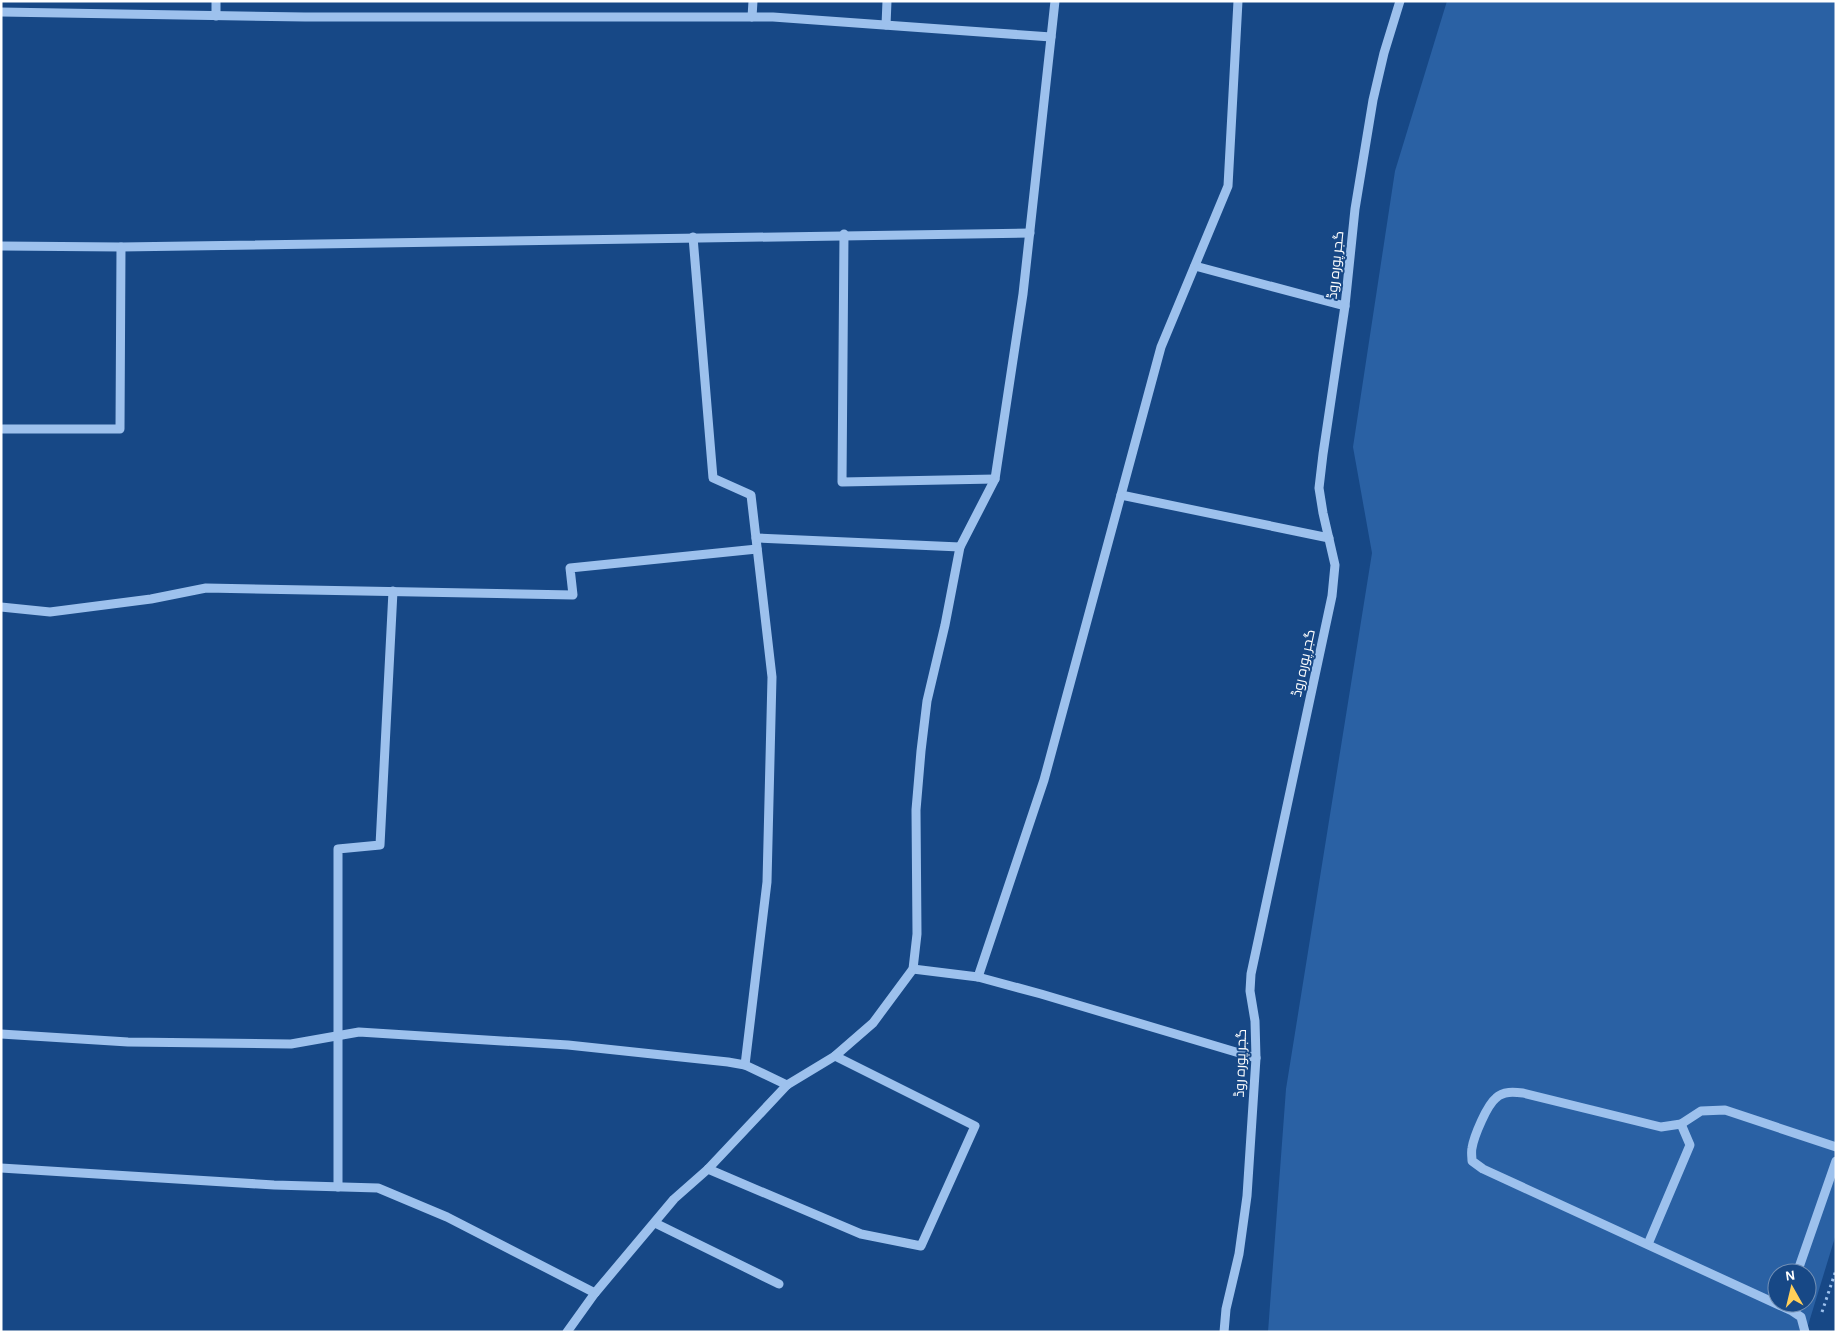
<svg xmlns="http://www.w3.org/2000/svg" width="1837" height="1333" viewBox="0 0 1837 1333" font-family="'Alegreya Sans',Cairo,sans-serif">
  <rect width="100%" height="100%" fill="#174886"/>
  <path fill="#2a61a4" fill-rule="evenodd" d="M1447 1H1836V1234L1806 1332H1268L1286 1089 1372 553 1353 447 1395 171ZM1777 1273H1807V1303H1777Z"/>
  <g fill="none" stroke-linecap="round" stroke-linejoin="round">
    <path stroke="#9dc1ed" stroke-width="3" stroke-dasharray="2.5 4" stroke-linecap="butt" d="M1822 1312 1836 1270"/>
    <g stroke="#9dc1ed" stroke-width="9">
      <path d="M216 1V16"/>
      <path d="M1 12 305 17H773L1051 37"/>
      <path d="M752 17 753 1"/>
      <path d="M886 25 887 1"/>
      <path d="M844 234 842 482 995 479"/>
      <path d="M693 237 713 478 751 495 772 677 767 882 745 1065"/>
      <path d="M1 246 121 247 1030 233"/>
      <path d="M1195 266 1345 306"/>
      <path d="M1 429H120L121 247"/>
      <path d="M1121 495 1329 538"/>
      <path d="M756 538 960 547"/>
      <path d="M1 607 50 612 151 599 206 588 573 595 570 568 757 549"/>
      <path d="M913 969 978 977 1041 994 1256 1058"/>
      <path d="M978 977 1044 780 1161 347 1228 186 1238 1"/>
      <path d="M1 1034 128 1042 291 1044 359 1032 568 1045 728 1062 745 1065 787 1085"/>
      <path d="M1 1168 274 1185 378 1188 447 1217 595 1293"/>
      <path d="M708 1169 861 1234 921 1246 975 1126 835 1056"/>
      <path d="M338 1187V849L380 845 393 591"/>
      <path d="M655 1223 779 1284"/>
      <path d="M1648 1244 1690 1145 1681 1124"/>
      <path d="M1797 1273 1836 1161"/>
      <path d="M567 1332 595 1293 674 1199 708 1169 787 1085 835 1056 873 1023 913 969 917 934 916 810 921 751 927 701 945 625 960 547 995 479 1023 294 1055 1"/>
      <path d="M1224 1332 1226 1309 1239 1254 1247 1196 1256 1058 1255 1021 1250 991 1251 974 1332 596 1335 565 1323 513 1319 488 1323 454 1345 306 1355 209 1373 100 1384 53 1400 1"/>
      <path d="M1805 1332 1801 1317 1792 1311 1483 1169 1472 1161C1472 1157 1471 1152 1472 1148 1474 1136 1487 1105 1496 1098 1503 1091 1514 1092 1523 1093L1661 1127 1681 1124 1701 1111 1725 1110 1836 1147"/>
    </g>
  </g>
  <g text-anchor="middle" stroke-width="4" stroke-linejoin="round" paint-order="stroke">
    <g font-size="14" fill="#fff" stroke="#174886">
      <text transform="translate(1335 265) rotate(-84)" y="5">گجر پورہ روڈ</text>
      <text transform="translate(1303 663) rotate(-78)" y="5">گجر پورہ روڈ</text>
      <text transform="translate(1240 1063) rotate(-88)" y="5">گجر پورہ روڈ</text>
    </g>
  </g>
  <rect width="1837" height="1333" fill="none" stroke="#ffffff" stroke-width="5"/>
  <g transform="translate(1792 1288) rotate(352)"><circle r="24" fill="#174886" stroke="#7491b6"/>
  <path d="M0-4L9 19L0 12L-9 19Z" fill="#ffcf59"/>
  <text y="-8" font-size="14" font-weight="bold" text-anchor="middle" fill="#ffffff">N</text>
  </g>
</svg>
